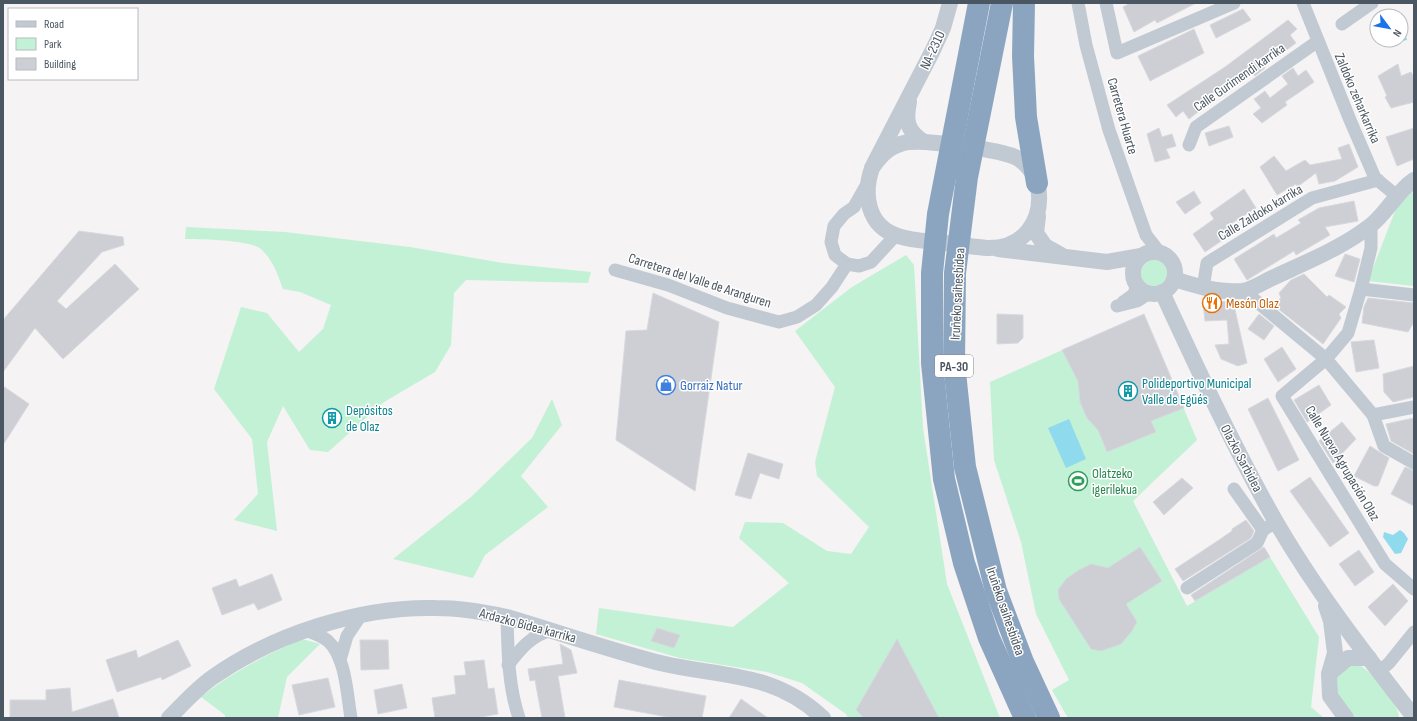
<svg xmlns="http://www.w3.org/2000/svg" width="1417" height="721" viewBox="0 0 1417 721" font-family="'Sofia Sans Condensed',sans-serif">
  <rect width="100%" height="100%" fill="#f5f3f3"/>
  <g fill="#c3f1d5">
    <path d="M1414 191V286L1368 281 1397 206Z"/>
    <path d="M186 227 285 232 410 247 503 263 591 272 588 283 466 280 454 293 451 345 435 372 384 402 328 452 310 450 283 406 267 442 277 531 234 520 258 494 252 439 214 389 241 307 267 313 299 352 323 329 331 305 300 292 283 289C278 275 273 260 261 249 251 240 200 239 185 239Z"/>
    <path d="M906 255 914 265 923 428 947 584 1000 718H848L846 714 802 683 767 672 680 658 596 634 599 608 733 627 789 583 739 538 745 522 783 523 827 551 851 554 869 527 817 476 815 462 835 387 795 331 852 287Z"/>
    <circle cx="1154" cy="273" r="13"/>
    <path d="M1144 314 1197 440 1133 501 1187 606 1270 557 1319 637 1311 707 1324 718H1068L1052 690 1069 680 1036 614 1021 542 994 460 990 382Z"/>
    <path d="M552 399 562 425 521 476 548 507 485 555 473 578 393 559 471 497 532 438Z"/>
    <path d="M302 639 320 644 287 677 278 718H225V715L201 697C232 672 266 655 302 639Z"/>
    <path d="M1348 665C1352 665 1357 664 1361 666 1372 673 1400 705 1399 718H1353L1335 689 1334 679Z"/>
  </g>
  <g fill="#90daee">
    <path d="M1401 23 1403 24 1407 40 1384 45 1383 40H1401Z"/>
    <path d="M1069 419 1086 459 1066 468 1048 428Z"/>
    <path d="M1400 530 1404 533 1408 539 1401 553 1395 554 1383 537 1384 532 1393 535Z"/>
  </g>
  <g fill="#cdcfd5" stroke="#d7d9de">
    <path d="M1130 3H1196L1157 23 1155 20 1134 32 1123 7Z"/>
    <path d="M1243 9 1251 20 1216 38 1210 25Z"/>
    <path d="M1288 20 1297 29 1290 35 1296 43 1285 51 1280 44 1259 60 1265 68 1255 76 1249 68 1229 85 1232 89 1222 97 1216 90 1196 106 1199 111 1189 119 1183 111 1176 117 1167 105 1225 67Z"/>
    <path d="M1194 29 1204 53 1150 81 1138 56Z"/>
    <path d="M1398 64 1401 76 1411 72 1414 77V102L1391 108 1385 97 1387 96 1378 76Z"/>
    <path d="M1293 68 1298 76 1306 70 1314 82 1285 102 1287 105 1262 123 1253 114 1261 108 1254 99 1265 91 1270 98 1288 84 1282 76Z"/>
    <path d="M1229 126 1233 137 1209 146 1205 133Z"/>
    <path d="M1159 128 1162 137 1172 134 1176 146 1166 149 1170 158 1155 162 1147 134Z"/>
    <path d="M1414 128V159L1397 166 1386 137Z"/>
    <path d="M1349 144 1358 167 1335 181 1319 184 1316 173 1297 187 1296 184 1277 195 1260 167 1274 156 1286 171 1305 160 1310 165 1342 159 1338 148Z"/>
    <path d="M1244 189 1256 208 1229 225 1233 233 1205 252 1193 234 1214 219 1210 213Z"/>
    <path d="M1194 191 1201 203 1185 214 1176 202Z"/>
    <path d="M1354 201 1358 221 1325 227 1330 235 1296 255 1294 251 1247 280 1234 259 1274 234 1276 238 1301 223 1298 220 1319 208Z"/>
    <path d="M79 231 123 237 124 245 102 252 57 301 66 309 115 264 139 289 63 359 35 328 3 372V320Z"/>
    <path d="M1345 254 1360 259 1354 282 1335 276Z"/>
    <path d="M1304 274 1327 297 1329 295 1346 307 1339 314 1341 318 1323 344 1272 304 1281 298 1279 293 1291 280Z"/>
    <path d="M653 293 719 322 695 491 616 440 626 331 647 330Z"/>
    <path d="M1368 298 1414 303V322L1408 332 1362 323 1364 307Z"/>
    <path d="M1233 301 1247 363 1238 366 1221 359 1215 345 1229 344 1227 320 1205 321 1203 303Z"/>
    <path d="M997 314 1023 315V338L1018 343 997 344Z"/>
    <path d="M1144 314 1184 408 1151 421 1156 432 1107 452 1098 430 1087 418 1080 402 1078 381 1062 350Z"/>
    <path d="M1259 314 1274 326 1264 340 1248 329Z"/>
    <path d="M1374 340 1379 368 1356 372 1351 342Z"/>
    <path d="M1282 347 1296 369 1278 382 1264 359Z"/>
    <path d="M1414 366V397L1393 402 1384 392 1383 374Z"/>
    <path d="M1319 385 1331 405 1307 422 1294 400Z"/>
    <path d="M3 386 29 404 3 445Z"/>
    <path d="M1268 398 1299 460 1278 471 1248 409Z"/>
    <path d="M331 409 340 420 332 427 323 416Z"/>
    <path d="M1414 418V454L1391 441 1386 424Z"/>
    <path d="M1342 422 1356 439 1333 463 1319 441Z"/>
    <path d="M1370 446 1389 458 1378 486H1374L1354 476Z"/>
    <path d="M748 453 783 464 779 479 760 473 751 499 735 495Z"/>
    <path d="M1405 467 1414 471V506L1391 494Z"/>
    <path d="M1310 477 1349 533 1330 547 1290 491Z"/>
    <path d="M1182 478 1193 488 1164 515 1153 502Z"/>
    <path d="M1246 520 1254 531 1251 538 1183 581 1175 569 1219 540 1232 531V529Z"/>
    <path d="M1140 547 1162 581 1126 604 1137 622 1132 631 1121 644 1101 651 1091 649 1059 599 1058 590 1066 579 1079 570 1091 564 1108 568Z"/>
    <path d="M1264 547 1270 557 1195 601 1191 595Z"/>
    <path d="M1359 550 1374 572 1355 586 1339 564Z"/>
    <path d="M272 574 282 600 258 610 254 603 222 615 212 588 236 579 239 587Z"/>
    <path d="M1393 584 1408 601 1385 626 1368 607Z"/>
    <path d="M657 628 680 635 674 648 651 641Z"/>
    <path d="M897 639 939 718H864L856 710Z"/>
    <path d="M178 640 191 666 162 680 161 677 117 692 106 660 136 650 138 658Z"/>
    <path d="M360 640H388L389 669 361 670Z"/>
    <path d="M560 644 571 650 577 673 558 676 565 718H542L535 680 530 681 528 669 563 664Z"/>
    <path d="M484 660 488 689 494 688 498 714 475 718H435L432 698 456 694 454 676 466 675 464 662Z"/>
    <path d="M328 678 335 707 299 715 292 685Z"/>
    <path d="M619 680 706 696 702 718H673L614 707Z"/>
    <path d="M402 684 407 708 378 714 374 690Z"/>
    <path d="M70 688 72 712 113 699 119 718H10V700H46V690Z"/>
    <path d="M741 699 768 718H729Z"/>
  </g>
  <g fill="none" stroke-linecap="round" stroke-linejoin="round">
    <g stroke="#c1cad2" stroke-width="13">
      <path d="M1078 3 1086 45 1109 130 1146 235 1160 253"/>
      <path d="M1106 3 1117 53 1234 3"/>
      <path d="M1303 3 1350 120 1375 178 1397 196"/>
      <path d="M1342 24 1372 3"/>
      <path d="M1189 145 1196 127 1318 41"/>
      <path d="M867 184 854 207 844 214 834 226 831 242 835 255 847 264 859 266 871 262 896 235"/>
      <path d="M1371 226V248L1361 289 1348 333 1326 359 1373 415"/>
      <path d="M615 270 668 285 727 308 779 322 797 317 816 305 832 287 847 264"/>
      <path d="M1203 288 1207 263 1312 198 1378 180"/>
      <path d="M1361 289 1414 295"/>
      <path d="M1244 291 1326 359 1282 396 1385 564 1414 589"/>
      <path d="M1123 302 1133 295 1138 286"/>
      <path d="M1117 306 1137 301 1149 293"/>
      <path d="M1414 407 1373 415 1384 446 1414 463"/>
      <path d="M1234 489 1263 530"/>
      <path d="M1187 588 1257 543 1263 530 1276 522"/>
      <path d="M507 617C508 652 508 685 519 718"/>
      <path d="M305 630C313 633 322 636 328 641 346 657 347 695 351 718"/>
      <path d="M340 660 347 636 361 615"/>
      <path d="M508 665C521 648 531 636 551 630"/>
      <path d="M1380 671 1389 663 1414 632"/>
    </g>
    <g stroke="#c1cad2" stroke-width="16">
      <path d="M909 102C905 121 907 131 924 142"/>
      <path d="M872 168C878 159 885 150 895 146 900 144 906 142 910 142 926 140 1004 150 1017 158 1026 163 1036 175 1038 186 1044 220 1024 249 987 248 973 247 959 244 945 243 930 241 913 241 898 236 867 226 863 194 872 168L933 50 943 28 950 3"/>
      <path d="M1038 216 1036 233 1045 246 1061 255"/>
      <path d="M998 249 1107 262 1141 256"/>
      <circle cx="1154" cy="273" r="21"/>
      <path d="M1174 279C1196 286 1219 293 1242 291 1251 290 1262 283 1270 279 1304 263 1340 249 1370 226 1387 213 1396 192 1414 180"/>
      <path d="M1162 292C1198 370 1234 448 1276 522 1316 591 1365 654 1414 717"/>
      <path d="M1326 606 1331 621 1335 653 1329 674 1330 696 1346 718"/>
      <path d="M1329 674 1348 658H1369"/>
      <path d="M169 718C183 704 197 688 213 677 274 634 361 606 436 608 460 608 484 612 507 617 557 632 606 649 656 662 720 678 772 670 823 718"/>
    </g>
    <g stroke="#8ba5c1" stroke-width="22">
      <path d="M979 3 938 214 932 273V363L944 479 964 563 989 638 1025 718"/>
      <path d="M1002 3 967 177 955 273 954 363 965 467 996 591 1023 662 1049 718"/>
      <path d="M1024 3 1023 56 1026 117 1037 183"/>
    </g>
  </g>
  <defs>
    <g id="restaurant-ring" transform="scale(1)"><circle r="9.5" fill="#fff" stroke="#e8710a" stroke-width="1.5"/><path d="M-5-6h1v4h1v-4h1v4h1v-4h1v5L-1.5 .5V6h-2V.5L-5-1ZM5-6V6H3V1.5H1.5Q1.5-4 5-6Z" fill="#e8710a"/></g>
    <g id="shop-ring" transform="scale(1)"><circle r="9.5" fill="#fff" stroke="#3f7fe0" stroke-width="1.5"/><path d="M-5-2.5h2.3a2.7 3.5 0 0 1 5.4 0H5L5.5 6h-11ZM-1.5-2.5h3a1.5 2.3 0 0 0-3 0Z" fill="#3f7fe0"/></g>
    <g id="building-ring" transform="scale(1)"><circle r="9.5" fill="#fff" stroke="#0f9aa8" stroke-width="1.5"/><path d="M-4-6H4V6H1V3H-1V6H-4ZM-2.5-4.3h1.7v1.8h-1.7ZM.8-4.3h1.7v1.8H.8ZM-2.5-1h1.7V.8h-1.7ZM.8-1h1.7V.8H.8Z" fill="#0f9aa8"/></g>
    <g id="stadium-ring" transform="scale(1)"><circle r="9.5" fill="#fff" stroke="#2e9e5b" stroke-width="1.5"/><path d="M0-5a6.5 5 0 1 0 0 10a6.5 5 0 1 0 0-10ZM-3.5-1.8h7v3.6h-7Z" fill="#2e9e5b"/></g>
  </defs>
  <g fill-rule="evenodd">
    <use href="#restaurant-ring" x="1212" y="303"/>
    <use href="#shop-ring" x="666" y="385"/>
    <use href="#building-ring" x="1128" y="391"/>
    <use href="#building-ring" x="332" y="418"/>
    <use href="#stadium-ring" x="1078" y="481"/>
  </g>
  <g text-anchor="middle" stroke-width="3" stroke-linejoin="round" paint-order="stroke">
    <rect fill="#fff" stroke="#808990" stroke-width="1" x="935" y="355" width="38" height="22" rx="3"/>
    <g font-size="13" font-weight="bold" fill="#4a5661">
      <text x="954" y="371">PA-30</text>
    </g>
    <g font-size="14" fill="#4a5661" stroke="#fff">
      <text transform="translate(932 50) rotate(-65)" y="5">NA-2310</text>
      <text transform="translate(1239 77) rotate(-35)" y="5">Calle Gurimendi karrika</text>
      <text transform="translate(1358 98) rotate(67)" y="5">Zaldoko zeharkarrika</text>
      <text transform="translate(1123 116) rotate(74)" y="5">Carretera Huarte</text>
      <text transform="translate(1260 212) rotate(-31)" y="5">Calle Zaldoko karrika</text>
      <text transform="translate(700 280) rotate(18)" y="5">Carretera del Valle de Aranguren</text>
      <text transform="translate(957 294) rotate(-87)" y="5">Iruñeko saihesbidea</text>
      <text transform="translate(1242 458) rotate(62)" y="5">Olazko Sarbidea</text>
      <text transform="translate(1343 463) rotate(59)" y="5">Calle Nueva Agrupación Olaz</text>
      <text transform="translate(1006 611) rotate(71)" y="5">Iruñeko saihesbidea</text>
      <text transform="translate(528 625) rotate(15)" y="5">Ardazko Bidea karrika</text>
    </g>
    <g font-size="14" fill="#c56008" stroke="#fff" text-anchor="start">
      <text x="1226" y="308">Mesón Olaz</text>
    </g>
    <g font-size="14" fill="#0d838f" stroke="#fff" text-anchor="start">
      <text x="1142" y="388">Polideportivo Municipal<tspan x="1142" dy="16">Valle de Egüés</tspan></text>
      <text x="346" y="415">Depósitos<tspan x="346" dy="16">de Olaz</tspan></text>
    </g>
    <g font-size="14" fill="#366cbe" stroke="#fff" text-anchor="start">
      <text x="680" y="390">Gorraiz Natur</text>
    </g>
    <g font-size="14" fill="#27864d" stroke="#fff" text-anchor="start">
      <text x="1092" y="478">Olatzeko<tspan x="1092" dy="16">igerilekua</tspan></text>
    </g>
  </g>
  <rect width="1417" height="721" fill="none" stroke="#4a5661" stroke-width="8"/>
  <rect x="8" y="8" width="130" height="72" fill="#ffffff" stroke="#b7bbc0"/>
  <rect x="16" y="21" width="20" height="6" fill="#c1cad2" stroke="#b7bbc0"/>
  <text x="44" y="28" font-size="12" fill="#4a5661">Road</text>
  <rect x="16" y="38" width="20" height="12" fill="#c3f1d5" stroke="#b7bbc0"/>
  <text x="44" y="48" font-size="12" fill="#4a5661">Park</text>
  <rect x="16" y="58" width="20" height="12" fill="#cdcfd5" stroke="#b7bbc0"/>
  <text x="44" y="68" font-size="12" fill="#4a5661">Building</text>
  <g transform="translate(1389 28) rotate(122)"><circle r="19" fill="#ffffff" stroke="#b7bbc0"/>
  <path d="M0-3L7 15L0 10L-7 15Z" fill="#1a73e8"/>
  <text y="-6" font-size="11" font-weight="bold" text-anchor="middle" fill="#4a5661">N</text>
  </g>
</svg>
